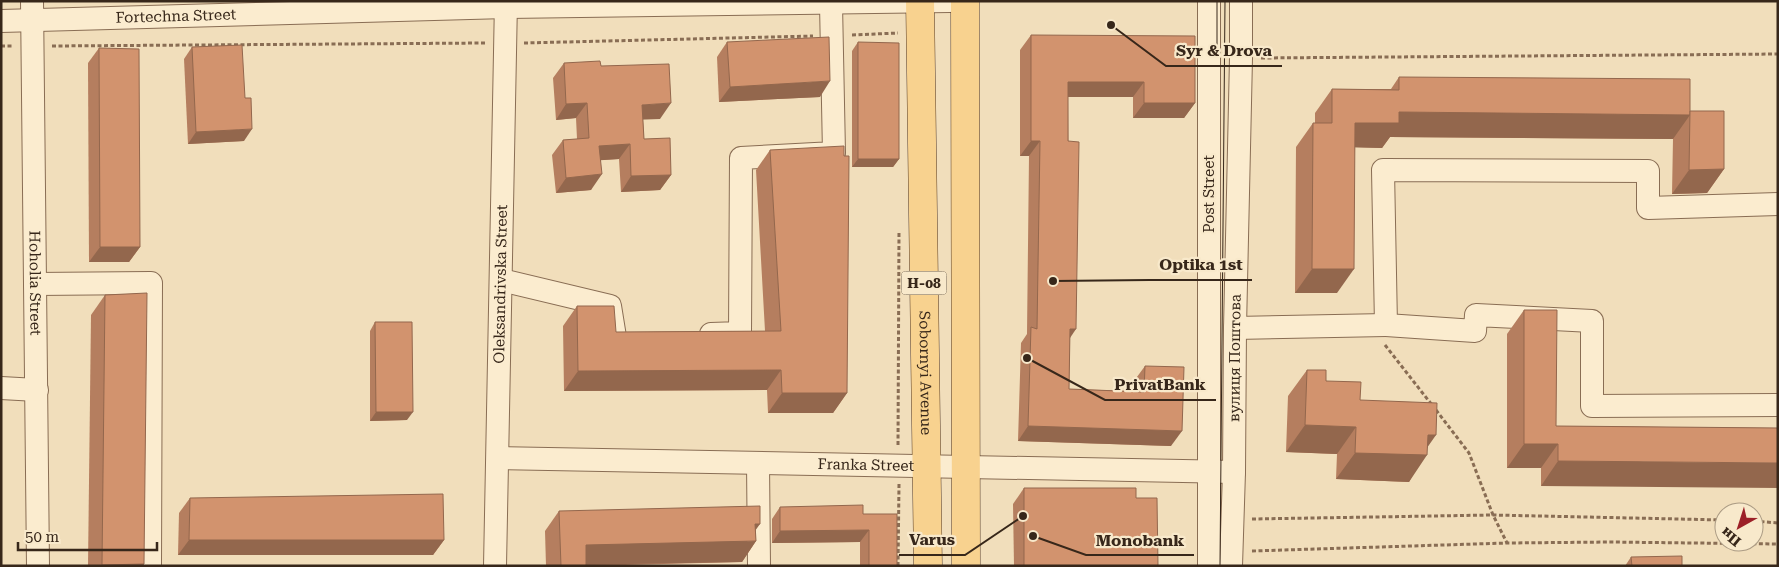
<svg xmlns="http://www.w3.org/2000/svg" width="1779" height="567" viewBox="0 0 1779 567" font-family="'Roboto Serif',serif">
  <rect width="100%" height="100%" fill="#f1debb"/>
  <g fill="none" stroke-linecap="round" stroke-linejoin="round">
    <g stroke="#896d54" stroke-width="24">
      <g id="minor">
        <path id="s1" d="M32 1 38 566"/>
        <path id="s2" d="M1 21 506 7 950 1"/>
        <path d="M1778 204 1648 208V171L1383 170 1386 325 1475 331 1476 315 1592 321V406L1778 405"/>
        <path d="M501 280 610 306 615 337"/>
        <path d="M35 284 151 283 150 566"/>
        <path d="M1235 328 1386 325"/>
        <path d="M711 334 740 333 741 158 834 153 831 4"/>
        <path d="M1 388 37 390"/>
        <path id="s3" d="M498 458 1234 472"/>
        <path d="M758 463 759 566"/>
        <path id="s4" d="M495 566 506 1"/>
        <path d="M1209 566V1"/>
        <path id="s5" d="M1231 566 1234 472 1235 328 1241 58V1"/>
      </g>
    </g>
    <g stroke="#563c29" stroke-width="29">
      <g id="major">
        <path id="s6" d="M920 1 928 566"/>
        <path d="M965 1 966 566"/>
      </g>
    </g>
    <g stroke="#896d54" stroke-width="3" stroke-dasharray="4 2.5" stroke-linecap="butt">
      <path d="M852 35 898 33"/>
      <path d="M524 43 813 36"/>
      <path d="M1 46H13"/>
      <path d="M52 46 486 43"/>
      <path d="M1261 58 1778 54"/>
      <path d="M1385 345 1432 405"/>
      <path d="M1436 410 1469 453 1493 515 1507 543"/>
      <path d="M898 445 899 231"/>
      <path d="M1252 519 1493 515 1724 520"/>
      <path d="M1754 521 1778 523"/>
      <path d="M1252 551 1507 543 1610 542 1778 544"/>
      <path d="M898 566 899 484"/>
    </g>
    <use href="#minor" stroke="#fbeccf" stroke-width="22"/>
    <use href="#major" stroke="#f8d28f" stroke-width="28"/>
    <g stroke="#37271a" stroke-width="1">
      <path d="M1217 1V54"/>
      <path d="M1220 566 1225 1"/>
    </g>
  </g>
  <g fill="#b57e5f">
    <path d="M1031 35 1195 103 1184 118H1133V97H1068L1070 338 1069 389 1134 391V381L1145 366 1171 446 1018 441 1021 343 1027 334 1029 156H1020V50Z"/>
    <path d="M727 42 820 97 719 102 717 57Z"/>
    <path d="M858 42 899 159 893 167H852V51Z"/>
    <path d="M192 47 244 141 188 144 184 59Z"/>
    <path d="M99 48 140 247 129 262H89L88 63Z"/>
    <path d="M564 63 601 66 660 119H643L644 139 671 175 660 190 621 192 619 159 601 160 591 190 556 193 552 155 563 140 577 139 576 118 556 120 553 78Z"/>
    <path d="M1399 77 1690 111 1724 169 1707 193 1672 194 1673 139 1390 137 1382 148 1355 147 1337 293H1295L1296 147 1313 123H1315V113L1332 89H1391Z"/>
    <path d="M770 150 847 393 833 413H768L767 390 564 391 563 326 577 306 616 332 765 331 756 170Z"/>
    <path d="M105 295 144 564 143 566H88L91 315Z"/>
    <path d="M1524 310 1556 426 1778 428 1541 486V468H1507V334Z"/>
    <path d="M375 322 407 420 370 421V331Z"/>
    <path d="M1307 370 1360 400 1428 447 1409 482 1336 479 1337 454 1286 452 1288 396Z"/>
    <path d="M1024 488 1136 498 1158 566H1014L1013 504Z"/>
    <path d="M190 498 444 540 433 555H178L179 513Z"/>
    <path d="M780 507 863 514 897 566H860V542L772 543V519Z"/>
    <path d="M559 511 756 530V541L742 562 586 566H546L545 531Z"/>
    <path d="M1631 557 1682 566H1625Z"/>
  </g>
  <g fill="#93674d">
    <path d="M830 81 820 97 719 102 730 87Z"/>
    <path d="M1068 82H1144L1133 97H1057Z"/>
    <path d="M587 103 576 118 556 120 566 104Z"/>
    <path d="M671 103 660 119 631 120 642 105Z"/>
    <path d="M1144 103H1195L1184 118H1133Z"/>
    <path d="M1399 112 1690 115 1673 139 1390 137 1382 148 1338 147 1355 123Z"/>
    <path d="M252 129 244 141 188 144 196 132Z"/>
    <path d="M1031 141H1040L1029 156H1020Z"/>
    <path d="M630 144 619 159 589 161 599 146Z"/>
    <path d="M858 159H899L893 167H852Z"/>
    <path d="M1724 169 1707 193 1672 194 1689 170Z"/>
    <path d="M602 174 591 190 556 193 566 178Z"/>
    <path d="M671 175 660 190 621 192 631 176Z"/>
    <path d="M100 247H140L129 262H89Z"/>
    <path d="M1312 269H1354L1337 293H1295Z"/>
    <path d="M1070 329H1076L1066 344Z"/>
    <path d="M781 370 767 390 564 391 578 371Z"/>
    <path d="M782 393H847L833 413H768Z"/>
    <path d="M376 412H413L407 420 370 421Z"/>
    <path d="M1305 425 1356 427 1337 454 1286 452Z"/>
    <path d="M1028 426 1182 431 1171 446 1018 441Z"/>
    <path d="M1428 435H1436L1422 455H1427L1409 482 1336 479 1355 453Z"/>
    <path d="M1524 444H1558L1541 468H1507Z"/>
    <path d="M1558 461 1778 463V488L1541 486Z"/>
    <path d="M755 524H760L747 542 756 541 742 562 572 565 586 545Z"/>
    <path d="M869 530 860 542 772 543 780 531Z"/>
    <path d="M189 540H444L433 555H178Z"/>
    <path d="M144 564 143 566H101L102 565Z"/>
  </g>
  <g fill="#d2936e" stroke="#93674d">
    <path d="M1031 35 1195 36V103H1144V82H1068V141L1079 142 1076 329H1070L1069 389 1144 392 1145 366 1184 367 1182 431 1028 426 1031 327 1037 329 1040 141H1031Z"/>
    <path d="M829 37 830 81 730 87 727 42Z"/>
    <path d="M858 42 899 43V159H858Z"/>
    <path d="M242 45 245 98H251L252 129 196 132 192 47Z"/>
    <path d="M99 48 139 49 140 247H100Z"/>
    <path d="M600 61 601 66 669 64 671 103 642 105 644 139 670 138 671 175 631 176 630 144 599 146 602 174 566 178 563 140 589 138 587 103 566 104 564 63Z"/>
    <path d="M1399 77 1690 79V115L1399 112V123H1355L1354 269H1312L1313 123H1332V89L1399 90Z"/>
    <path d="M1690 111H1724V169L1689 170Z"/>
    <path d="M844 146V156H849L847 393H782L781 370 578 371 577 306H614L616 332 781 331 770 150Z"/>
    <path d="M147 293 144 564 102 565 105 295Z"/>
    <path d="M1524 310H1557L1556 426 1778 428V463L1558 461V444H1524Z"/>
    <path d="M375 322H412L413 412H376Z"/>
    <path d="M1307 370H1326V381L1361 382 1360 400 1437 403 1436 435H1428L1427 455 1355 453 1356 427 1305 425Z"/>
    <path d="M1024 488H1136V498H1157L1158 566H1024Z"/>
    <path d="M443 494 444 540H189L190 498Z"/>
    <path d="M863 505V514H897V566H869V530L780 531V507Z"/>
    <path d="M760 506V524H755L756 541 586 545V566H561L559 511Z"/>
    <path d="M1682 556V566H1632L1631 557Z"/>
  </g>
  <g text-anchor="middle" stroke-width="4.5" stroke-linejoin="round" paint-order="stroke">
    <rect fill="#f8e9cb" stroke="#71614f" stroke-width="1" x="901.5" y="271.5" width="45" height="23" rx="4"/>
    <g font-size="14" font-weight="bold" fill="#37271a">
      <text x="924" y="288">Н-08</text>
    </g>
    <g font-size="15" fill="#37271a" stroke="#f8e9cb">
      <text dy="5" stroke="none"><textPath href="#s2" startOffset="175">Fortechna Street</textPath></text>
      <text transform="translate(1209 194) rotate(-90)" y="5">Post Street</text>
      <text dy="5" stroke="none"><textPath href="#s1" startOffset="282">Hoholia Street</textPath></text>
      <text dy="5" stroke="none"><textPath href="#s4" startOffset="282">Oleksandrivska Street</textPath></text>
      <text dy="5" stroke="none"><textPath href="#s5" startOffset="208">вулиця Поштова</textPath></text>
      <text dy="5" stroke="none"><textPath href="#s6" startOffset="372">Sobornyi Avenue</textPath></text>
      <text dy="5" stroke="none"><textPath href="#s3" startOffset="368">Franka Street</textPath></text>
    </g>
  </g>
  <path fill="none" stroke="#37271a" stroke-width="2" d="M1111 25L1166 66H1282M1053 281L1149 280H1252M1027 358L1105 400H1216M1023 516L965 555H899M1033 536L1086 555H1194"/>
  <g fill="#37271a" stroke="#f8e9cb" stroke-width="2">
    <circle cx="1111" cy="25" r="5"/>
    <circle cx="1053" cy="281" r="5"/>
    <circle cx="1027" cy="358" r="5"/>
    <circle cx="1023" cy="516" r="5"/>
    <circle cx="1033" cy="536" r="5"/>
  </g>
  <g font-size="16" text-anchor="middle" font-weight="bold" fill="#37271a" stroke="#f8e9cb" stroke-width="4.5" stroke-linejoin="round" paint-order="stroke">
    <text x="1224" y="56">Syr &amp; Drova</text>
    <text x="1201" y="270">Оptika 1st</text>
    <text x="1160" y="390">PrivatBank</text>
    <text x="932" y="545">Varus</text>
    <text x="1140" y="546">Monobank</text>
  </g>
  <rect width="1779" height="567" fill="none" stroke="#37271a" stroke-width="5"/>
  <g transform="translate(1739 527) rotate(219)"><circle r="24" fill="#f8e9cb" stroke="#ab9b84"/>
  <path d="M0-4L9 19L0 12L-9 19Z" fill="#9c2027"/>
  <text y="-8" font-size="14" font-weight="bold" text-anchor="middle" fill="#37271a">Пн</text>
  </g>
  <path d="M18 542v8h139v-8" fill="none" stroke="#37271a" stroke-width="2.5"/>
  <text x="25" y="542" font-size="15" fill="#37271a" stroke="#f8e9cb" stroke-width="4" paint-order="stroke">50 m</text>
</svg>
